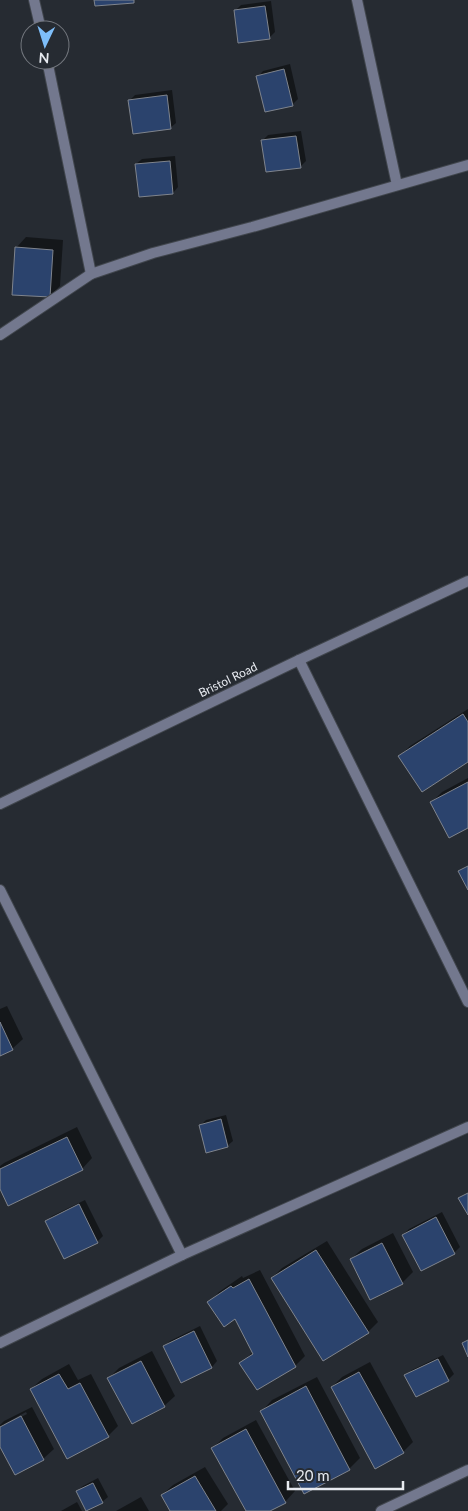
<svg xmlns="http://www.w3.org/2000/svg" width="468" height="1511" viewBox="0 0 468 1511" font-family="Lato,sans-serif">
  <rect width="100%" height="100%" fill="#262b32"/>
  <g fill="#0007" fill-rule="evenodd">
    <path d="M271 1 275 32 269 38 235 11 241 5Z"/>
    <path d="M290 64 298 99 293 104 266 111 258 77 263 71Z"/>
    <path d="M172 90 176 123 170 128 130 100 135 95Z"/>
    <path d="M301 131 306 161 300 167 262 141 268 135Z"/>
    <path d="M175 156 178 187 173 193 136 164 142 159Z"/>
    <path d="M26 237 63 240 60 286 50 296 16 248Z"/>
    <path d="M468 709V761L400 756 410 746Z"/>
    <path d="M468 778V826L432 802 442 792Z"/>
    <path d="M7 1006 23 1039 12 1049 0 1055V1009Z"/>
    <path d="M226 1115 233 1141 227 1146 201 1125 206 1120Z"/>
    <path d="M77 1127 92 1158 82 1169 0 1186V1166L4 1163Z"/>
    <path d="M85 1200 103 1236 97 1242 46 1221 52 1216Z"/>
    <path d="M442 1212 460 1247 454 1253 421 1269 403 1235 409 1229Z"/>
    <path d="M393 1233 413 1272 402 1283 351 1259 362 1249Z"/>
    <path d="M327 1241 378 1322 368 1332 272 1278 282 1268Z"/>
    <path d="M260 1270 305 1356 295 1366 241 1363 253 1352 235 1317 209 1303 219 1292 242 1276 243 1278Z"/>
    <path d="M200 1326 217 1361 212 1367 182 1382 164 1347 170 1341Z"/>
    <path d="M152 1351 175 1396 164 1406 109 1378 119 1368Z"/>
    <path d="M443 1355 454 1374 448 1380 406 1376 412 1370Z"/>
    <path d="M370 1362 413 1442 403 1452 332 1387 342 1377Z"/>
    <path d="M69 1364 78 1380 91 1374 118 1426 108 1436 31 1389 42 1379Z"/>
    <path d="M317 1377 360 1458 349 1469 304 1492 262 1411 272 1400Z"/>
    <path d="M32 1407 54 1449 43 1459 0 1444V1425L4 1421ZM26 1412 27 1414 4 1426V1424Z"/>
    <path d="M256 1420 295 1491 285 1502 268 1511H247L213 1448 223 1438Z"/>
    <path d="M205 1467 228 1504 221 1511H171L162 1495 173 1485Z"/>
    <path d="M98 1478 108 1497 102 1502 77 1491 83 1486Z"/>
    <path d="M141 1497 149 1511H116Z"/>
    <path d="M77 1502 82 1511H61Z"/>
  </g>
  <g fill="#2b436d" stroke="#7f848d">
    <path d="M94 0H134V3L95 6Z"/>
    <path d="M265 6 270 39 238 43 234 10Z"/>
    <path d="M284 69 293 106 265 112 256 76Z"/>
    <path d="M167 95 171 129 133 134 128 100Z"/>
    <path d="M296 136 301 168 266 172 261 140Z"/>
    <path d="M170 161 173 194 139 197 135 164Z"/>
    <path d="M15 247 53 250 50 297 12 295Z"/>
    <path d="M463 714 468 722V762L422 792 398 756Z"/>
    <path d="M468 782V828L449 838 430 802Z"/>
    <path d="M468 866V890L458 871Z"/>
    <path d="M0 1022 13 1050 0 1056Z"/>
    <path d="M221 1119 228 1147 206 1153 199 1125Z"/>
    <path d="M67 1137 83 1170 8 1206 0 1189V1169Z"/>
    <path d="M468 1193V1215L458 1198Z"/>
    <path d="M79 1204 98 1243 64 1259 45 1221Z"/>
    <path d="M436 1217 455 1254 421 1271 402 1235Z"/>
    <path d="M382 1243 403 1284 370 1300 350 1259Z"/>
    <path d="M316 1250 369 1333 323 1361 271 1278Z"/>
    <path d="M249 1279 296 1367 257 1390 239 1363 253 1354 235 1319 224 1327 207 1302 231 1286 233 1288Z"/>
    <path d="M194 1331 212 1368 181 1383 163 1346Z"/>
    <path d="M468 1340V1357L462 1343Z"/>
    <path d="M438 1359 449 1381 416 1397 404 1375Z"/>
    <path d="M141 1361 165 1407 132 1424 107 1378Z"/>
    <path d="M359 1372 404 1453 375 1469 331 1387Z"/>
    <path d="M59 1374 68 1389 80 1383 109 1437 67 1459 30 1389Z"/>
    <path d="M306 1386 350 1470 304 1494 260 1411Z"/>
    <path d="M21 1416 44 1460 15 1475 0 1447V1427Z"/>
    <path d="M246 1429 286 1503 270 1511H246L211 1448Z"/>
    <path d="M195 1476 216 1511H170L161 1495Z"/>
    <path d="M93 1483 103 1503 86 1511 76 1491Z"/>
  </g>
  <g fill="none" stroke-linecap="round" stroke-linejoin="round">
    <g stroke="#41464d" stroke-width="12">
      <g id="minor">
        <path d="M34 0 41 30"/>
        <path d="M357 0 397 185"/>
        <path d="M47 60 91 274"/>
        <path d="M0 335 91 274 153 253 252 227 468 165"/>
        <path d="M299 660 468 1002"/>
        <path d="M0 890 182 1255"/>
        <path d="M0 1343 182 1255 468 1127"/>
        <path d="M381 1511 468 1470"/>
      </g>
    </g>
    <g stroke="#41464d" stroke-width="12">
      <path id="tertiary" d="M0 804 299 660 468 581"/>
    </g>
    <use href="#minor" stroke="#73788e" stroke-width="10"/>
    <use href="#tertiary" stroke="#73788e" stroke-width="10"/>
  </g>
  <g text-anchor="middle" stroke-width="4" stroke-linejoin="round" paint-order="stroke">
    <g font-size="12" fill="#e7eaf0" stroke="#262b32">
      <text transform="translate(228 680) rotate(-26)" y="4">Bristol Road</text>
    </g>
  </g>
  <g transform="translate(45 45) rotate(184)"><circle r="24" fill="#262b32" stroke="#73777e"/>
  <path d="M0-4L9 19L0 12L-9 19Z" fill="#7ebef9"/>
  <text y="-8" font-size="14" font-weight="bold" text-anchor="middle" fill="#e7eaf0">N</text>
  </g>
  <path d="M288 1481v8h115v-8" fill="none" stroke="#e7eaf0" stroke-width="2.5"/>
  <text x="296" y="1481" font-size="15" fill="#e7eaf0" stroke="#262b32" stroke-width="4" paint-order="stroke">20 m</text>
</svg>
